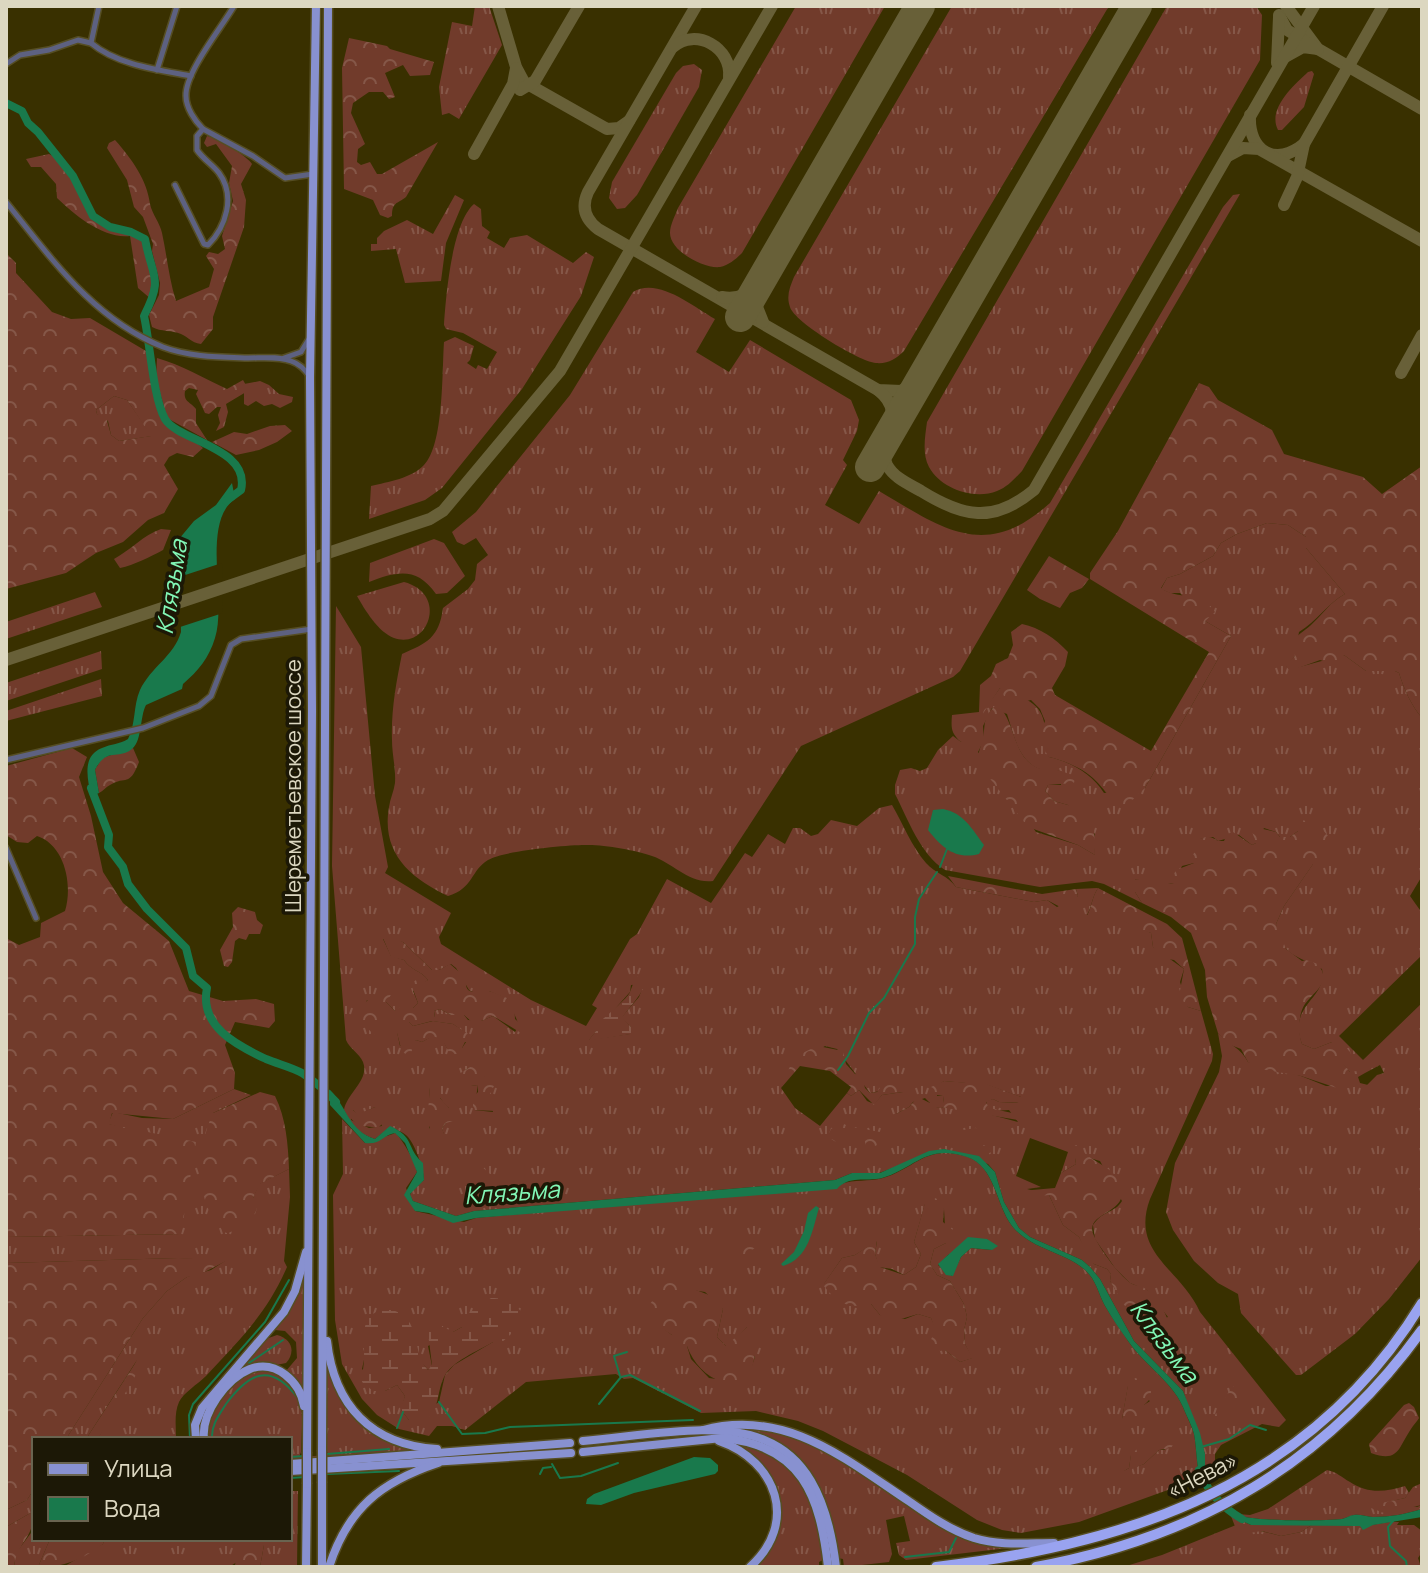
<svg xmlns="http://www.w3.org/2000/svg" width="1428" height="1573" viewBox="0 0 1428 1573" font-family="Manrope,sans-serif">
  <defs>
    <pattern id="grass-tufts" width="24" height="20" patternUnits="userSpaceOnUse" patternTransform="scale(2)"><rect width="24" height="20" fill="#713b2b"/><path d="M3 7l-1-3M5 7V3M7 7l1-3M15 17l-1-3M17 17v-4M19 17l1-3" fill="none" stroke="#855748"/></pattern>
    <pattern id="forest-crowns" width="20" height="18" patternUnits="userSpaceOnUse" patternTransform="scale(2)"><rect width="20" height="18" fill="#713b2b"/><path d="M2 6a3 3 0 1 1 6 0M12 15a3 3 0 1 1 6 0" fill="none" stroke="#855748"/></pattern>
    <pattern id="wetland-marsh" width="20" height="14" patternUnits="userSpaceOnUse" patternTransform="scale(2)"><rect width="20" height="14" fill="#713b2b"/><path d="M1 5h8M5 5V1M11 12h8M15 12V8" fill="none" stroke="#855748"/></pattern>
  </defs>
  <rect width="100%" height="100%" fill="#393000"/>
  <g fill="url(#grass-tufts)" fill-rule="evenodd">
    <path d="M475 6H489L502 45 459 119 449 113 442 115 439 87 452 22 472 26Z"/>
    <path d="M796 6H885L742 253C736 259 729 265 720 267 704 269 670 251 670 233 670 225 675 216 678 208Z"/>
    <path d="M952 6H1109L904 351C896 359 888 364 876 363 860 362 794 322 790 307 786 296 790 287 794 277Z"/>
    <path d="M1167 6H1256L1262 15 1260 60 1022 471C1014 479 1008 487 997 491 974 500 941 489 929 467 922 454 925 437 927 422Z"/>
    <path d="M694 64 702 70 699 87 637 195 625 208 617 209 609 198 612 182 676 73 683 66Z"/>
    <path d="M1312 71 1314 74 1304 107 1282 130H1278C1267 109 1294 85 1308 72Z"/>
    <path d="M1240 194 960 671 953 677 801 746 713 881C689 884 673 863 652 856 636 850 601 844 585 845 565 845 503 851 488 860 471 870 473 889 448 896 410 878 381 853 389 807 390 799 394 791 395 783 396 769 392 754 392 740 391 711 396 683 402 654 427 643 439 638 443 608L468 589 475 580 477 564 488 555 476 538 464 545 457 542 452 532 476 512 570 395 633 292C658 277 692 306 715 319L696 352 729 372 750 340 851 400 859 420 857 431 843 460 847 465 825 505 859 524 879 491C942 528 985 562 1050 503L1223 207 1233 195Z"/>
    <path d="M455 195 464 200 446 243 441 281 405 283 396 249 371 251V244H377V238L384 231 407 220 433 234Z"/>
    <path d="M474 204 481 209 482 226 490 232 487 238 504 248 510 238 527 235 573 263 586 252 594 257 581 296 522 389 442 488 425 500 369 519 371 486C388 482 412 478 424 465 444 445 442 372 444 342L455 337 474 346 470 360 467 363 476 369 478 365 487 369 497 352 463 333 446 329 444 325C446 295 452 223 474 204Z"/>
    <path d="M260 381 269 385 279 394 293 397 292 402 280 408 272 404 264 406 256 401 248 406 244 404V384Z"/>
    <path d="M114 396 127 400 152 436 119 441 111 435 108 421 97 414 96 410Z"/>
    <path d="M1267 523 1288 525 1306 537V548L1345 594C1329 602 1316 622 1299 632L1295 656 1286 666 1292 669 1344 655 1366 671H1395L1399 673C1404 689 1411 705 1422 718V876L1410 896 1422 913V955L1339 1036 1363 1060 1422 1003V1257L1389 1299 1355 1334 1301 1375H1296L1241 1313 1238 1294 1218 1283 1194 1261 1173 1230 1166 1212 1175 1163 1219 1072 1222 1056 1218 1033C1229 1045 1241 1048 1248 1062L1301 1076 1326 1086 1367 1085 1377 1075 1384 1073 1380 1065 1365 1073 1350 1072 1341 1062 1332 1042 1314 1049 1302 1044C1287 1004 1328 999 1322 969 1298 955 1282 958 1276 924L1284 906 1313 864 1298 831 1290 837H1280L1276 832 1264 828 1256 843 1252 845 1239 835 1218 841 1213 837 1200 839V853L1194 863 1182 866 1175 883 1161 885 1135 879V892L1142 903 1104 884 1092 881 1040 887 945 870C920 854 908 819 895 794V785L900 770 911 768 920 771 927 768 938 750 953 736 961 742 1000 688C1047 706 1043 709 1049 757 1071 762 1092 774 1104 793L1145 788 1231 636 1205 621 1180 593H1170L1161 589 1167 578 1180 574 1213 556 1221 543 1237 534ZM992 708 1007 714C1013 732 1017 756 1035 767 1043 772 1053 768 1062 772L1061 785H1048L1045 791 1054 801 1068 805 1095 834 1093 840 1095 855 1078 845 1036 832 978 752 984 740 983 726Z"/>
    <path d="M434 539 444 543 465 576 447 593 436 594C417 567 398 571 369 582L370 563Z"/>
    <path d="M404 582C449 594 428 650 394 638 378 632 365 610 357 596Z"/>
    <path d="M95 592 102 607 6 639V622Z"/>
    <path d="M336 606 361 647 375 796 388 867 385 873 451 913 439 937 441 944 531 1000 586 1026 597 1008 592 1005 630 939 637 934 667 879 711 903 745 853 752 857 768 834 785 844 793 828H800L811 836 818 834 831 820 857 826 879 808 892 805C903 824 912 847 926 863 936 874 947 875 956 887L1034 902 1047 900 1057 907 1078 896 1076 889 1098 888C1092 897 1092 906 1087 915L1115 917 1151 933 1153 947 1184 969 1180 982 1188 1007 1201 1011 1213 1054 1212 1061 1150 1199C1130 1253 1180 1268 1200 1312L1286 1420 1279 1427 1262 1424 1221 1445 1215 1454V1473L1205 1480V1454L1183 1391 1134 1341 1100 1279 1090 1267 1082 1260 1030 1237 1019 1228 1004 1202 995 1172 988 1164 944 1149 879 1173H852L835 1180 474 1211 456 1216 413 1201 410 1195 413 1189 424 1180C424 1169 415 1145 408 1137 405 1133 395 1129 390 1127L375 1139C359 1134 351 1125 344 1110 347 1093 370 1080 363 1062 359 1053 350 1049 346 1040L332 866ZM383 939 403 942 432 970H439L451 964 456 968 469 990 475 993 489 991 508 999 519 1025 515 1032 493 1016 481 1021 468 1020 464 1015H451L440 1009 434 1011 435 1017 408 1021 413 1026 432 1021 453 1024 470 1036 462 1048H447L441 1036 434 1035 422 1042 416 1040 400 1046 397 1032 392 1027 386 1029 362 1013 367 1000 386 1002 395 1011 413 1008 418 1003 413 991 428 980C422 971 410 970 404 960L391 956ZM644 984 639 997 621 1018 631 1027 630 1034 589 1040C603 1022 616 1008 630 992L631 985ZM825 1046 837 1049 870 1093C879 1092 885 1087 895 1086L903 1092 882 1095 874 1104 867 1101 859 1090 851 1096 847 1093 820 1126 795 1108 781 1088 793 1065ZM471 1067 484 1076 493 1112 474 1110 478 1085 471 1086 465 1070ZM944 1081 988 1085 1021 1097 1018 1103 999 1102 993 1099 986 1101 988 1108 994 1111 1009 1110 1018 1122 973 1110 940 1107 896 1114 909 1107 913 1102 925 1098 930 1103H944L943 1096H937L938 1085ZM429 1087C439 1092 440 1101 449 1108L446 1123 442 1128 444 1135 429 1128ZM375 1107 382 1126 369 1128 351 1120 353 1110 358 1115ZM1030 1138 1068 1152 1061 1173 1076 1164 1075 1158 1082 1152 1086 1157 1100 1161 1122 1201C1115 1213 1103 1210 1093 1225L1095 1239 1115 1268 1130 1283 1147 1290 1168 1317 1144 1326 1146 1319 1142 1314 1129 1310 1110 1281 1111 1274 1107 1269 1094 1264 1079 1237 1063 1225 1049 1195 1027 1189 1041 1187 1016 1176Z"/>
    <path d="M101 651 102 669 6 701V683Z"/>
    <path d="M101 679 102 696 6 721V711Z"/>
    <path d="M234 1089 251 1095 213 1113 253 1198 259 1184 289 1169 290 1197 284 1261 287 1267C266 1315 240 1339 206 1376 198 1384 183 1393 179 1402 174 1413 176 1427 176 1439H98L137 1360 86 1439H66L143 1318 167 1291 187 1277 211 1270 225 1261 178 1258 6 1263V1237L181 1234 143 1133 108 1124 113 1112 142 1118 173 1119Z"/>
    <path d="M342 1119 365 1143 396 1133C404 1143 414 1159 417 1172L406 1188 415 1211 464 1222 476 1218 841 1184C855 1179 868 1182 883 1178 915 1169 926 1143 968 1157 995 1167 996 1205 1012 1226 1030 1249 1062 1251 1084 1269 1096 1279 1098 1293 1105 1306 1112 1318 1121 1330 1128 1341 1145 1366 1175 1383 1185 1412 1188 1419 1192 1427 1194 1434 1197 1451 1196 1465 1201 1482H1190L1079 1522 1021 1533 1002 1530 977 1520 907 1475 823 1431 798 1421 756 1411 701 1413 633 1378 624 1379 616 1374 526 1382 465 1430 452 1426H437L429 1436 399 1429 377 1415 362 1399 342 1364 335 1320 333 1195 343 1174ZM925 1204 944 1209 946 1243 934 1249 930 1264 937 1275 950 1281 964 1304 967 1317 964 1330 965 1344 972 1358 960 1362 945 1350 931 1318 918 1314 905 1319 880 1315 871 1304 824 1284 842 1258 855 1255 877 1241 875 1254 879 1267 892 1269 904 1275 916 1267 921 1254 914 1242ZM974 1239H987L992 1250 971 1248 961 1257 952 1276 938 1265 948 1255ZM692 1290 705 1292 723 1309 717 1337 727 1347 747 1327 755 1357 746 1383 709 1378 691 1359 687 1346 661 1327ZM462 1327 493 1342 454 1365 445 1375 439 1402 409 1420 401 1410 405 1396 397 1385 385 1391 362 1369 365 1355 416 1346 419 1359 428 1370 432 1366 428 1346ZM1128 1386 1150 1401 1122 1419ZM1159 1441 1165 1450H1159L1144 1464 1124 1471 1129 1468 1131 1455Z"/>
    <path d="M305 1273 304 1393 296 1379 286 1371 297 1358 296 1342 285 1331 275 1330 293 1304Z"/>
    <path d="M277 1335C292 1339 296 1352 286 1363L236 1373 266 1339Z"/>
    <path d="M326 1366C341 1412 372 1442 421 1451L290 1461V1439H208C207 1433 206 1426 208 1421 218 1391 253 1358 283 1377 291 1383 298 1392 300 1402 304 1417 301 1436 301 1452L299 1457 329 1455 326 1450Z"/>
    <path d="M732 1428C756 1428 781 1431 804 1440 876 1469 927 1542 1008 1548L906 1560 899 1555 896 1543 910 1541 904 1516 886 1520 892 1554 889 1562 844 1567 843 1559 838 1558C827 1489 807 1441 732 1428Z"/>
    <path d="M734 1444C798 1453 817 1502 823 1560L819 1562V1567H754L770 1548 776 1488 763 1465 754 1456Z"/>
    <path d="M1327 1470C1337 1472 1341 1477 1350 1482 1368 1494 1385 1492 1405 1486L1409 1493 1405 1498 1392 1501 1417 1507 1422 1505V1509C1406 1514 1390 1517 1373 1517 1367 1517 1360 1514 1354 1515 1350 1516 1346 1518 1342 1519 1325 1521 1248 1522 1237 1514L1250 1515 1268 1509Z"/>
    <path d="M34 1489V1511L6 1527V1510L27 1500Z"/>
    <path d="M290 1491H298L297 1567H260L264 1545 229 1567H63L103 1544 104 1539H290Z"/>
    <path d="M1389 1522H1399L1397 1525H1414L1422 1531V1552L1418 1558 1421 1567H1123L1162 1555 1236 1525 1281 1536 1301 1532 1313 1524 1366 1526Z"/>
    <path d="M34 1529V1539H50L38 1567H14L16 1553Z"/>
  </g>
  <g fill="url(#forest-crowns)" fill-rule="evenodd">
    <path d="M349 38 387 46 390 49 434 62 430 75 410 76 403 65 385 73 395 97 389 99 383 92H369L353 103 351 113 365 144 358 149 357 162 361 165 370 162 377 174H382L438 142 406 197C397 204 392 202 392 216L388 218 380 215 373 200 344 189 342 68Z"/>
    <path d="M207 136C217 137 248 157 252 164L241 184 246 200 244 227 213 317V329L201 344C190 342 190 338 181 334 172 330 161 332 152 327L149 315 159 295 160 283 152 251 153 244 143 217 134 207 127 180 107 148 109 143 115 140C132 159 147 180 150 204 152 214 160 223 162 233 167 256 169 279 176 301L209 287 214 269 206 256 209 252 218 254 225 249 222 236 233 201 229 183 232 166 216 144 207 147 204 143Z"/>
    <path d="M49 154C75 165 75 199 93 217 108 233 130 228 144 243 145 264 157 275 151 299L138 288 130 236C103 239 75 215 57 198L56 184 41 167H31L26 159Z"/>
    <path d="M6 253 16 263V273L52 312 71 319 90 318 146 351 150 356C149 374 156 416 170 428 180 436 194 439 203 448L193 457 177 453 169 457 164 465 178 489 164 513 148 520 123 542 96 553 66 573 6 589ZM114 396 127 400 151 436 119 441 111 435 106 417 97 414 96 410Z"/>
    <path d="M157 358C182 365 203 378 227 389L243 380 247 387 246 392 226 404 228 412 224 427 216 431 220 423 218 415 221 407H217L209 414 205 413 196 394 198 390 189 388 185 391C183 402 191 402 196 409V423L207 440 167 418 156 378Z"/>
    <path d="M1199 383 1209 387 1218 400 1272 430 1284 454 1363 477 1382 494 1422 466V718C1411 705 1404 689 1399 673L1395 671H1366L1344 655 1333 664 1320 660 1290 671 1285 665 1295 656 1291 643C1298 634 1303 632 1311 625 1322 615 1331 601 1345 594L1306 548V537L1288 525 1267 523 1237 534 1221 543 1213 556 1180 574 1167 578 1161 588C1179 601 1197 589 1215 612L1205 621 1231 636 1145 788 1126 806C1110 801 1107 792 1096 781 1085 769 1065 761 1049 757 1040 744 1038 736 1045 721L1040 709 1031 700 1018 703 1006 700 1000 688 978 721 977 735 961 742C951 733 951 728 952 715L979 712 980 685 991 676 996 664 1008 658 1013 645 1011 632 1022 624C1040 628 1055 638 1068 652L1065 666 1052 688 1055 695 1151 751 1209 652 1090 579V573L1118 531Z"/>
    <path d="M285 425 292 431 277 442 259 450 236 455 212 442 234 432 247 434 270 426Z"/>
    <path d="M161 529 171 530 163 550C150 557 134 565 120 568L114 559C131 550 143 535 161 529Z"/>
    <path d="M1049 556 1089 579 1082 588 1070 593 1060 608 1040 599 1027 590Z"/>
    <path d="M997 704C1016 721 1012 757 1038 768 1044 770 1050 768 1057 770 1063 771 1069 774 1075 777L1074 783 1048 785 1045 791 1054 801 1075 807 1094 827 1095 855 1078 845 1028 827 977 762C978 754 980 749 982 741 987 726 980 719 997 704Z"/>
    <path d="M72 748 87 757 79 777 91 816 103 872 123 903 169 941 189 991 223 1001 256 999 274 1004 275 1021 269 1028 235 1022 225 1045 235 1073 234 1089 173 1119 112 1113 109 1124 196 1142 181 1234 6 1237V938L19 945 40 937 41 923 65 911C73 885 65 845 37 836L28 843 17 842 6 835V766Z"/>
    <path d="M133 748 139 762C129 788 126 775 110 785 106 787 103 791 99 793L95 770 102 758Z"/>
    <path d="M1303 820 1321 828 1329 837 1327 844 1284 906 1276 924 1286 949 1302 961 1306 960 1318 964C1332 983 1315 990 1305 1004 1298 1014 1298 1033 1302 1044L1314 1049 1332 1042 1336 1037 1351 1053 1348 1059 1342 1062 1350 1072C1357 1072 1360 1068 1365 1073L1358 1077 1360 1083 1368 1085 1340 1089 1301 1076 1260 1069 1248 1062 1241 1049 1228 1044 1218 1033 1207 997 1205 970 1191 933 1171 917 1142 903 1135 892 1123 885C1136 871 1157 888 1174 883L1173 876 1176 870 1194 863 1191 857 1195 852H1200V839C1207 836 1211 836 1218 841H1224L1227 834 1233 832 1252 845 1256 843 1250 826 1276 832 1280 837H1290L1298 831V824Z"/>
    <path d="M948 876 1042 894 1076 889 1078 896 1064 909 1047 900 1034 902 956 887Z"/>
    <path d="M1098 888 1167 924 1182 938 1201 1011 1188 1007 1179 996 1184 969 1174 960 1161 958 1153 947 1151 933C1131 927 1112 910 1091 921L1087 916C1092 906 1092 897 1098 888Z"/>
    <path d="M238 907 255 912 257 920 263 925 260 934H249L246 940 239 938 235 941 232 962 228 967 224 966 220 950 233 927 232 913Z"/>
    <path d="M390 937 403 942 432 970H439L450 964 466 978C464 1000 478 988 489 991 496 993 507 998 514 1001L515 1019 525 1028 521 1033 493 1016 474 1024 464 1015H451L440 1009 434 1011 435 1018 409 1022 413 1026 433 1021 453 1024 470 1035 471 1042H465L462 1048 464 1054H450C442 1039 440 1031 422 1042L416 1040 411 1044 412 1051 408 1055 402 1052 397 1033 392 1028 374 1035C349 1011 365 997 390 988L393 992 386 1002 395 1011 400 1007 413 1008 418 1003 411 984 416 980 422 983 428 980C421 970 411 971 404 960L391 957 383 938Z"/>
    <path d="M818 1046 843 1051 846 1064 855 1074 862 1075 865 1088 870 1093 877 1092 885 1081H892L895 1086 909 1088 903 1092 882 1095 874 1105 859 1090 851 1096 847 1093 851 1087 830 1071 800 1066 781 1088C791 1063 792 1056 818 1046Z"/>
    <path d="M481 1060 487 1063 484 1076 496 1082 490 1094 496 1111 473 1110V1097L478 1092V1085L471 1086 466 1091 460 1088 459 1074Z"/>
    <path d="M976 1080 1021 1097 1024 1103 999 1102 993 1099 986 1102 989 1108 1021 1115 1024 1121 940 1107 897 1118 896 1114 909 1107 918 1097 930 1103H944L943 1096 930 1094 931 1087 944 1081 971 1083Z"/>
    <path d="M434 1082 440 1085V1098L449 1108 453 1121 446 1123 442 1128 444 1134 450 1135 443 1140C420 1134 431 1105 429 1087Z"/>
    <path d="M260 1092 275 1096C286 1118 288 1144 289 1169L260 1184 253 1198 257 1209 247 1228 226 1233C193 1204 196 1150 213 1113Z"/>
    <path d="M375 1107 387 1112 386 1120 379 1127C366 1127 355 1127 348 1114L350 1108 358 1114Z"/>
    <path d="M842 1123 848 1126 880 1132 881 1138 879 1144 873 1147 866 1146 863 1134C859 1135 855 1135 852 1136 841 1139 838 1148 828 1135L831 1129Z"/>
    <path d="M976 1128 1003 1136 1013 1147 986 1136 972 1138 974 1144 988 1146 992 1151 987 1155 968 1148 961 1137 963 1130Z"/>
    <path d="M1078 1145C1088 1163 1114 1164 1121 1186 1130 1216 1080 1211 1095 1238 1103 1253 1116 1271 1129 1282 1134 1286 1140 1285 1146 1289 1159 1298 1167 1315 1171 1330L1165 1344 1158 1346 1152 1343 1143 1332 1146 1319 1124 1305 1110 1281 1111 1274 1107 1269 1094 1264 1089 1259 1079 1237 1063 1225 1049 1195 1021 1198V1191L1055 1188 1061 1173 1076 1164 1075 1158 1071 1152 1072 1146Z"/>
    <path d="M463 1154 470 1156 490 1174 487 1189 481 1186 475 1173 464 1166 460 1160Z"/>
    <path d="M936 1198 944 1209 943 1222 954 1231 946 1243 934 1249 930 1264 937 1275 950 1281 964 1304 967 1317 964 1330 965 1344 973 1358 960 1362 945 1350 940 1351 930 1342 935 1330 931 1318 918 1314 891 1322 880 1315 871 1304C849 1310 837 1303 823 1285L842 1258 855 1255 877 1240 875 1254 880 1267 904 1275 916 1267 921 1254 914 1242 925 1203Z"/>
    <path d="M730 1242 750 1244 755 1248 744 1255 745 1261 739 1266 720 1257C720 1249 722 1245 730 1242Z"/>
    <path d="M178 1258 221 1259 226 1261 197 1276 187 1277 167 1291 143 1318 66 1439H34V1489L27 1500 6 1510V1263Z"/>
    <path d="M667 1279 717 1298 723 1309 717 1337 726 1346 747 1327 761 1329 747 1390 736 1399 722 1395 723 1382C706 1377 693 1363 687 1346L673 1348 672 1335 661 1328 648 1326 644 1313Z"/>
    <path d="M138 1359 137 1373 98 1439H86Z"/>
    <path d="M1136 1378 1143 1381 1151 1391C1151 1398 1149 1401 1144 1405L1146 1419 1126 1424 1122 1419 1129 1379Z"/>
    <path d="M1237 1383 1249 1388 1252 1394 1233 1401 1232 1414 1226 1420 1216 1422 1215 1415C1223 1405 1227 1390 1237 1383Z"/>
    <path d="M1409 1403 1414 1407 1419 1418C1417 1422 1413 1425 1411 1429 1398 1448 1399 1463 1371 1453L1369 1444 1404 1405Z"/>
    <path d="M1169 1432 1175 1442 1171 1448 1159 1450 1144 1464 1132 1469 1131 1476 1126 1481 1121 1478 1124 1471 1129 1468 1131 1454C1138 1450 1139 1445 1145 1440 1157 1445 1160 1437 1169 1432Z"/>
    <path d="M1422 1483V1505L1384 1513 1371 1508 1372 1505 1405 1498 1413 1487Z"/>
    <path d="M34 1511C34 1539 17 1542 14 1567H6V1527Z"/>
    <path d="M1231 1516 1251 1525 1313 1524 1301 1532 1281 1536 1262 1531 1249 1533 1236 1529Z"/>
    <path d="M50 1539H104L103 1544C82 1560 64 1567 38 1567Z"/>
    <path d="M264 1545 260 1567H229L235 1565 238 1547Z"/>
  </g>
  <g fill="url(#wetland-marsh)">
    <path d="M646 971C649 990 631 1004 622 1018L631 1027V1034L588 1041 596 1031 597 1024C603 1019 628 998 630 992 635 980 633 979 646 971Z"/>
    <path d="M491 1298C508 1298 515 1304 526 1317L519 1326 517 1334H511L500 1344 493 1342C478 1351 452 1361 444 1377 435 1397 442 1407 422 1423L409 1420 400 1409 405 1396 397 1385 385 1391H373L362 1382C362 1373 364 1366 364 1357 365 1340 358 1314 384 1310 392 1309 401 1312 406 1318 419 1332 414 1354 428 1370L432 1365 428 1333 434 1322 453 1332 462 1327 465 1316Z"/>
  </g>
  <g fill="#19794c">
    <path d="M232 483 235 499C201 522 227 601 215 638 209 658 198 671 183 684L182 689 146 705C140 716 142 740 133 748 119 761 107 746 95 770L99 793 91 796C88 780 81 756 102 748 111 744 120 744 128 739 136 724 133 706 140 690 151 667 174 656 181 632L179 539 194 521 216 505Z"/>
    <path d="M943 809C964 813 972 829 984 845L979 854C956 860 942 848 928 830L933 810Z"/>
    <path d="M330 1090C347 1107 349 1131 375 1139L390 1126C415 1137 406 1148 423 1163L424 1180 410 1194 413 1201 456 1216 474 1211 835 1180 852 1173H880L929 1151 944 1149 979 1156 995 1172 1004 1202 1019 1228 1030 1237 1082 1260 1090 1267 1100 1279 1134 1341 1183 1391 1200 1433 1205 1454V1480L1201 1482C1196 1465 1197 1451 1194 1434 1192 1426 1188 1419 1185 1412 1175 1383 1145 1366 1128 1341 1120 1330 1112 1318 1105 1306 1098 1293 1096 1279 1084 1269 1062 1251 1030 1249 1012 1226 996 1205 995 1166 967 1157 926 1143 914 1169 882 1178 865 1182 849 1175 837 1189L476 1218 453 1223 429 1213 415 1211 404 1195 417 1172 405 1143 395 1133C383 1135 381 1145 365 1143L330 1105Z"/>
    <path d="M816 1206 819 1208C812 1231 809 1258 783 1266L781 1264 794 1252 804 1231 808 1213Z"/>
    <path d="M968 1237 987 1239 998 1246 992 1250 971 1248 961 1257 953 1276 946 1275 938 1264Z"/>
    <path d="M694 1457 710 1458 718 1465V1471L715 1474 634 1493 601 1505 586 1504 587 1499 594 1494Z"/>
    <path d="M1422 1509V1517L1373 1525 1363 1530 1360 1526H1356L1251 1525 1231 1516 1237 1514C1248 1522 1325 1521 1342 1519 1346 1518 1350 1515 1354 1515 1360 1514 1367 1517 1373 1517 1390 1517 1406 1514 1422 1509Z"/>
  </g>
  <path fill="#393000" d="M222 563 223 613 177 628 176 578Z"/>
  <g fill="none" stroke-linecap="round" stroke-linejoin="round">
    <g stroke="#19794c" stroke-width="2">
      <path d="M940 867 947 849"/>
      <path d="M838 1070 848 1056 869 1013 884 998 915 944V917L919 899 937 872"/>
      <path d="M249 1363 283 1340"/>
      <path d="M620 1376 614 1356 627 1352"/>
      <path d="M439 1402 462 1434 485 1433 510 1427 693 1420"/>
      <path d="M599 1404 621 1377 630 1375 700 1411"/>
      <path d="M397 1428 403 1412"/>
      <path d="M190 1439 189 1415 193 1404 265 1322 289 1280"/>
      <path d="M212 1439C211 1425 219 1415 226 1404 249 1373 270 1362 297 1397"/>
      <path d="M1201 1447 1229 1439 1250 1425 1266 1430"/>
      <path d="M327 1454 389 1449"/>
      <path d="M290 1457 305 1456"/>
      <path d="M552 1464 560 1478 581 1476 618 1463"/>
      <path d="M327 1474 399 1471"/>
      <path d="M540 1474 543 1468 551 1467"/>
      <path d="M290 1478 305 1477"/>
      <path d="M1393 1521 1388 1527 1390 1546 1406 1561 1407 1567"/>
      <path d="M905 1557 949 1552 956 1538"/>
    </g>
    <g stroke="#19794c" stroke-width="8">
      <path d="M6 103 22 111 28 123 38 132 73 176 93 216 110 227 131 232 145 239C152 278 164 277 144 316 150 342 153 398 165 419 178 441 251 448 241 490L226 501"/>
      <path d="M91 788 109 835 108 847 123 867 128 884 147 909 186 948 193 976 207 988C199 1026 236 1045 266 1059 278 1064 291 1067 302 1073 314 1081 327 1092 336 1102"/>
      <path d="M1199 1470C1206 1490 1224 1509 1242 1519"/>
    </g>
    <g stroke="#686038" stroke-width="12">
      <path d="M498 6 516 67 524 82 607 129 619 128 629 121"/>
      <path d="M696 6 588 192C581 207 585 219 598 229L878 390 901 391 920 380"/>
      <path d="M1286 6 1318 49 1422 109"/>
      <path d="M1279 15 1287 30 1318 49 1303 47 1285 57"/>
      <path d="M673 47C696 27 732 48 729 77"/>
      <path d="M1277 63 1279 17"/>
      <path d="M520 90 535 81 579 6"/>
      <path d="M1250 115C1248 152 1276 167 1304 144"/>
      <path d="M474 154 513 84 516 68"/>
      <path d="M1228 156 1243 148 1259 149 1422 241"/>
      <path d="M1284 205 1297 177 1304 144 1383 6"/>
      <path d="M722 297C740 300 751 293 761 278L755 302 763 322"/>
      <path d="M1401 373 1422 335"/>
      <path d="M878 390C911 416 874 439 887 465 894 478 909 484 921 491 963 517 993 524 1034 490L1314 6"/>
      <path d="M6 660 430 519 443 511 560 371 772 6"/>
    </g>
    <g stroke="#686038" stroke-width="30">
      <path d="M740 317 920 6"/>
      <path d="M870 467 1137 6"/>
    </g>
    <g stroke="#564e23" stroke-width="8">
      <g id="minor">
        <path d="M99 6 91 43C117 65 159 70 191 76"/>
        <path d="M6 64 20 55 49 50 78 40 91 43"/>
        <path d="M157 70 177 6"/>
        <path d="M203 129C195 121 186 108 186 96 185 72 222 27 234 6"/>
        <path d="M175 185 204 244 208 245C226 227 236 196 219 173 213 165 203 159 197 150V136L203 129 253 156 285 178 313 174"/>
        <path d="M6 202C52 259 93 319 163 347 189 357 220 357 248 358 262 358 278 356 291 361 300 364 305 369 310 377"/>
        <path d="M284 358 301 352 309 339"/>
        <path d="M6 760 143 728 199 706 211 696 231 645 241 639 312 629"/>
        <path d="M6 848 36 918"/>
      </g>
    </g>
    <g stroke="#564e23" stroke-width="11">
      <g id="primary">
        <path d="M327 1341C334 1405 371 1445 437 1449"/>
        <path d="M703 1430C786 1408 845 1459 910 1502 930 1516 950 1530 974 1538 1000 1546 1027 1543 1054 1543"/>
        <path d="M196 1439 195 1425 202 1408 284 1312 295 1291 306 1252"/>
        <path d="M204 1439C201 1413 226 1379 250 1369 276 1359 300 1382 304 1406"/>
        <path d="M583 1441C713 1429 816 1396 836 1567"/>
        <path d="M719 1441C777 1461 799 1523 750 1567"/>
        <path d="M322 1450 328 6"/>
        <path d="M307 1452 312 711 310 378 316 6"/>
        <path d="M583 1452 722 1438C802 1445 820 1496 828 1567"/>
        <path d="M290 1464 570 1443"/>
        <path d="M290 1471 571 1453"/>
        <path d="M322 1483V1567"/>
        <path d="M306 1567 307 1484"/>
        <path d="M329 1567C348 1508 381 1482 438 1463"/>
      </g>
    </g>
    <g stroke="#564e23" stroke-width="13">
      <g id="motorway">
        <path d="M936 1567C1133 1544 1313 1482 1422 1303"/>
        <path d="M1036 1567C1198 1537 1325 1464 1422 1330"/>
      </g>
    </g>
    <use href="#minor" stroke="#5d6181" stroke-width="5"/>
    <use href="#primary" stroke="#8891d0" stroke-width="8"/>
    <use href="#motorway" stroke="#99a3f0" stroke-width="10"/>
    <g stroke="#564e23" stroke-width="11" stroke-linecap="butt">
      <g id="primary-bridge">
        <path d="M322 1450V1483"/>
        <path d="M307 1452V1484"/>
      </g>
    </g>
    <use href="#primary-bridge" stroke="#8891d0" stroke-width="8"/>
  </g>
  <g text-anchor="middle" stroke-width="7" stroke-linejoin="round" paint-order="stroke">
    <g font-size="22" fill="#dcd7c0" stroke="#1c1806">
      <text transform="translate(293 786) rotate(-90)" y="8">Шереметьевское шоссе</text>
      <text transform="translate(1202 1475) rotate(-27)" y="8">«Нева»</text>
    </g>
    <g font-size="24" font-style="italic" fill="#82f7b6" stroke="#1c1806">
      <text transform="translate(172 587) rotate(-81)" y="8">Клязьма</text>
      <text transform="translate(512 1193) rotate(-4)" y="8">Клязьма</text>
      <text transform="translate(1164 1342) rotate(53)" y="8">Клязьма</text>
    </g>
  </g>
  <rect width="1428" height="1573" fill="none" stroke="#dcd7c0" stroke-width="16"/>
  <rect x="32" y="1437" width="260" height="104" fill="#1c1806" stroke="#696450" stroke-width="2"/>
  <rect x="48" y="1463" width="40" height="12" fill="#8891d0" stroke="#696450" stroke-width="2"/>
  <text x="104" y="1477" font-size="24" fill="#dcd7c0">Улица</text>
  <rect x="48" y="1497" width="40" height="24" fill="#19794c" stroke="#696450" stroke-width="2"/>
  <text x="104" y="1517" font-size="24" fill="#dcd7c0">Вода</text>
</svg>
